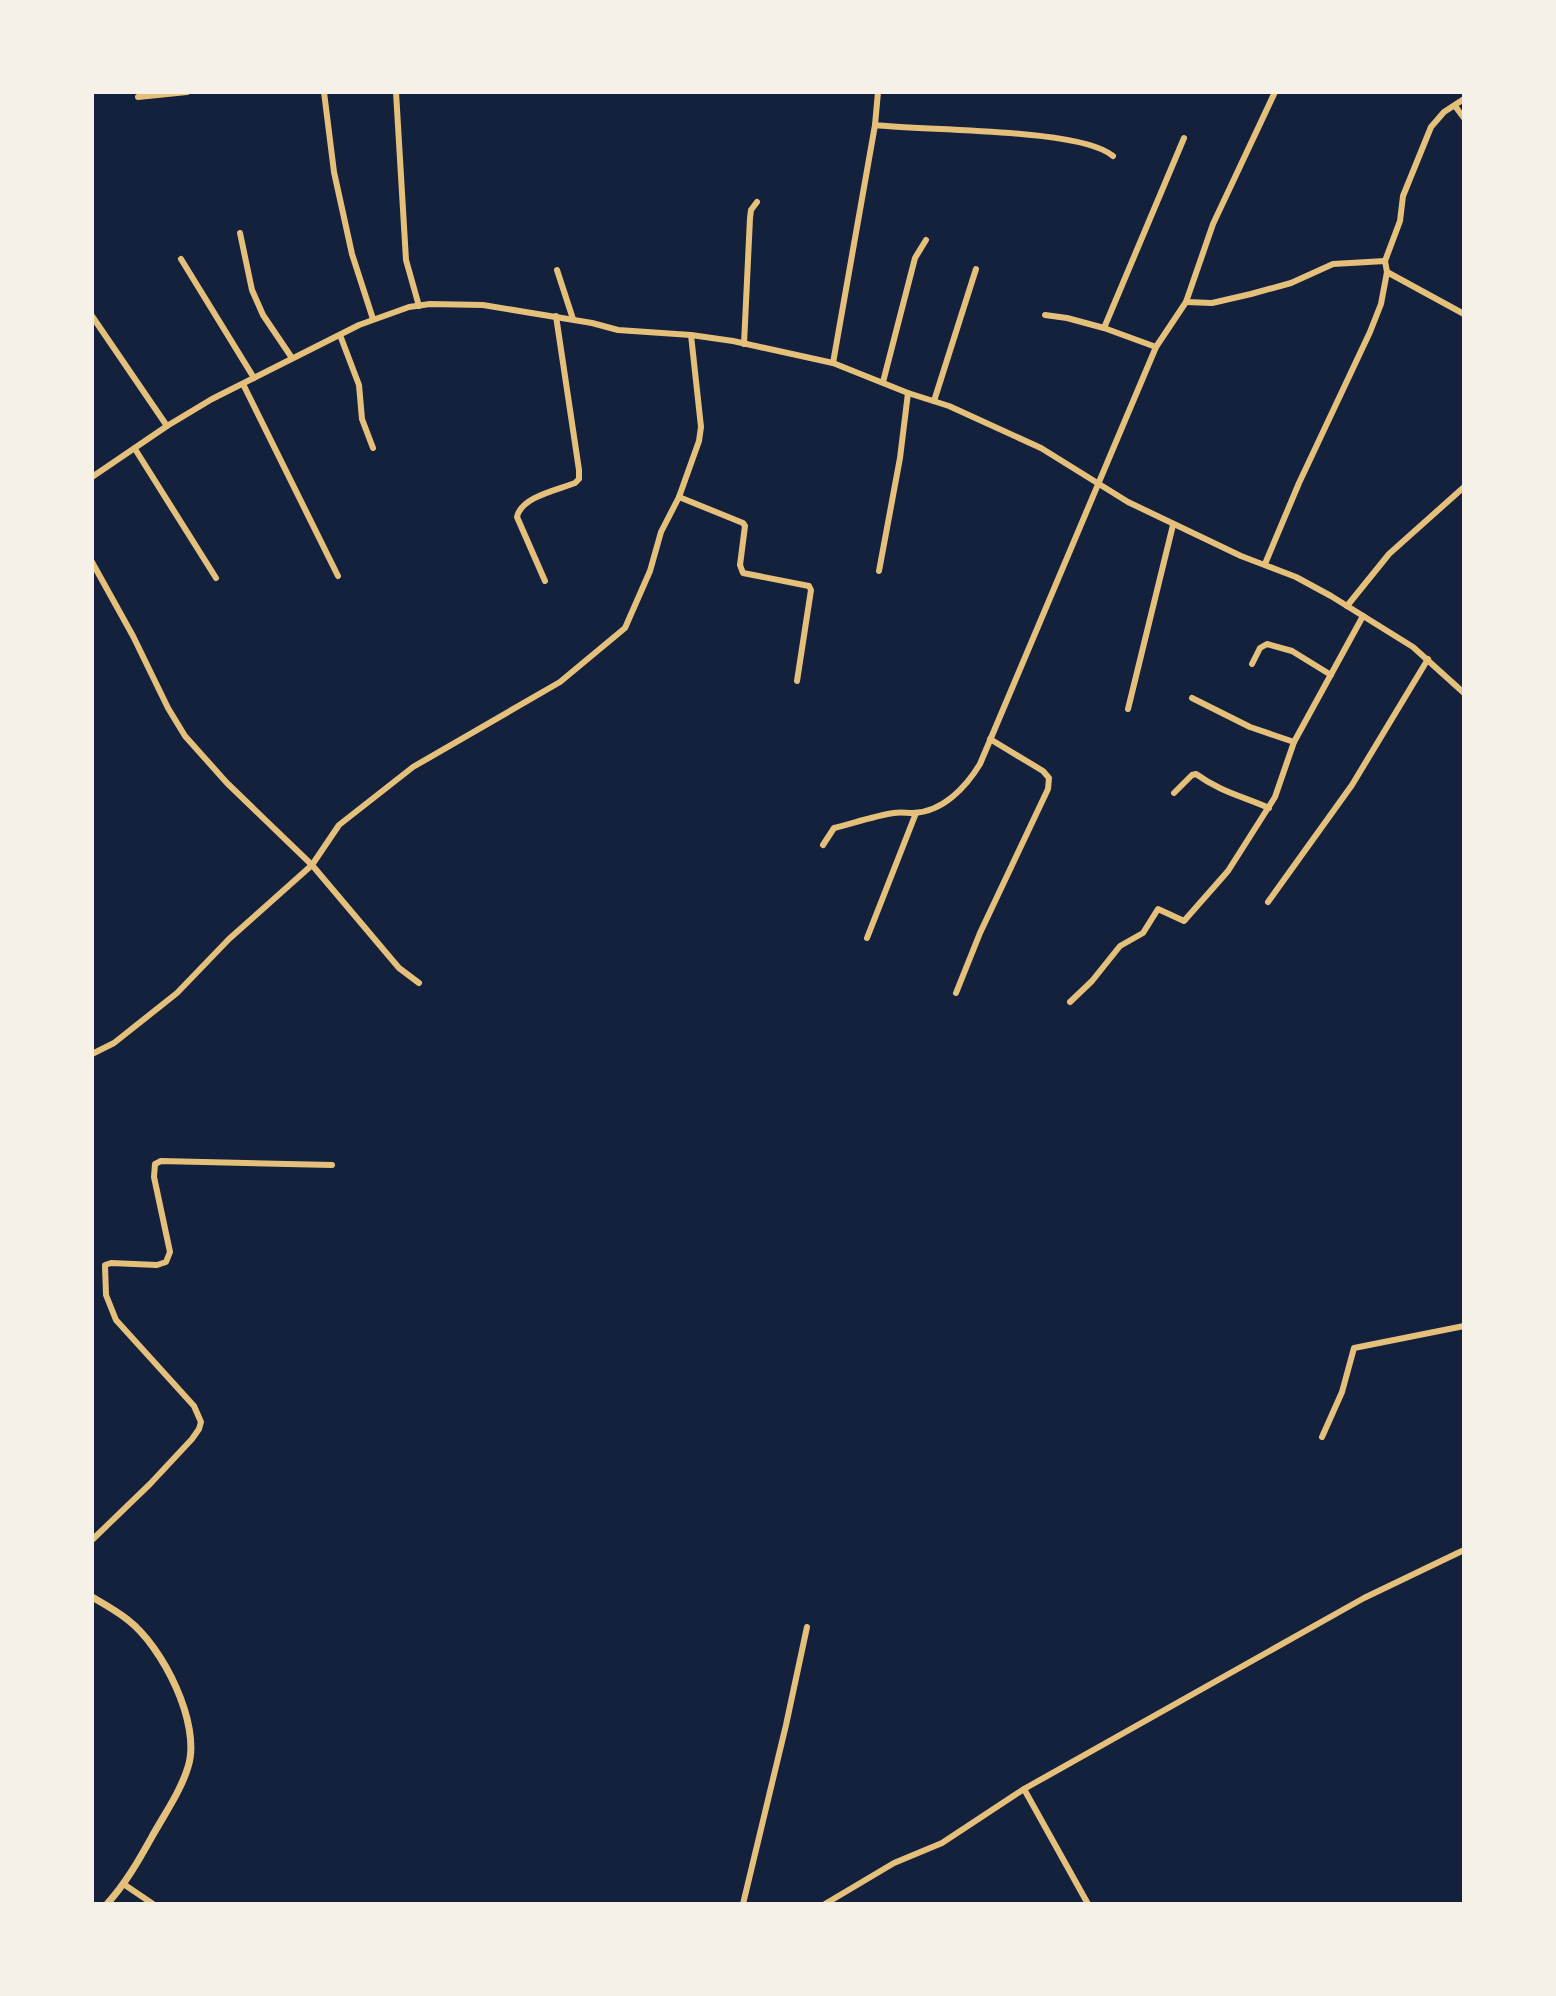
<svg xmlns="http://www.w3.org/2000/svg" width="1556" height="1996" viewBox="0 0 1556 1996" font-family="'Alegreya Sans',sans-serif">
  <rect width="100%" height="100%" fill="#14213d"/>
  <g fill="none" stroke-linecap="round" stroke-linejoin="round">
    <g stroke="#e5c07b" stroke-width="6">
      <path d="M324 92 334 172 352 254 373 319"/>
      <path d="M396 92 406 260 419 306"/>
      <path d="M138 97 187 92"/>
      <path d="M1455 106 1464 118"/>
      <path d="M875 125 878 92"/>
      <path d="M240 233 252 290 263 315 292 358"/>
      <path d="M181 259 254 378"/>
      <path d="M557 270 573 319"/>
      <path d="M1387 272 1464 314"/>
      <path d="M1186 302 1212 303 1251 294 1291 283 1333 264 1385 261"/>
      <path d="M1045 315 1067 318 1104 328"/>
      <path d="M92 316 167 426"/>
      <path d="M340 335 359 385 362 419 373 448"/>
      <path d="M744 344 750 218 751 210 757 202"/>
      <path d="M1156 347 1104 328 1184 138"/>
      <path d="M833 363 875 125C924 131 1081 128 1113 156"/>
      <path d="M883 382 915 258 926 240"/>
      <path d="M243 384 338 576"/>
      <path d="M934 401 976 269"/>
      <path d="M135 449 216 578"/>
      <path d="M92 477 167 426 212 399 359 325 409 307 430 304 483 305 592 323 618 330 691 335 733 341 833 363 908 393 949 406 1041 448 1128 502 1241 556 1296 577 1331 596 1413 647 1464 693"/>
      <path d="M679 497 743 523 745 526 740 565 743 573 809 586 811 590 797 681"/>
      <path d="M92 562 133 636 168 708 185 736 227 783 312 865 399 968 419 983"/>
      <path d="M1265 564 1299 483 1370 332 1381 304 1387 272 1385 261 1400 221 1403 196 1431 127 1444 112 1464 99"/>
      <path d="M879 571 900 458 908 393"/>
      <path d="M545 581 517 517C521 497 557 490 575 483L579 479V470L556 316"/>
      <path d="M1347 606 1389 554 1464 487"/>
      <path d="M1252 664 1260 648 1267 644 1292 651 1331 675"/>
      <path d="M1192 698 1250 727 1294 742"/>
      <path d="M1128 709 1173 525"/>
      <path d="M1174 793 1192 775 1196 774C1221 792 1242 796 1269 808"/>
      <path d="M823 845 834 828C854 823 874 816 894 813 900 812 906 813 913 813 943 812 966 787 980 764L1156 347 1186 302 1213 224 1275 92"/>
      <path d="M1268 902 1352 785 1428 659"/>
      <path d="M867 938 916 813"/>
      <path d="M956 993 980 933 1048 789 1049 778 1043 771 990 739"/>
      <path d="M1070 1002 1092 981 1120 946 1143 933 1158 909 1184 921 1228 871 1275 797 1294 742 1363 616"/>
      <path d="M92 1054 114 1043 177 993 229 939 312 865 339 825 413 767 560 682 625 628 650 571 661 532 679 497 699 441 701 427 691 335"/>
      <path d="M1322 1437 1342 1392 1354 1348 1464 1326"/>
      <path d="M92 1540 150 1484 192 1439 199 1429 201 1422 194 1406 116 1320 106 1295 105 1265 111 1263 157 1265 166 1262 170 1252 154 1177 155 1164 161 1161 332 1165"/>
      <path d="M1024 1789 1088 1904"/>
      <path d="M125 1885 153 1904"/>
      <path d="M743 1904 786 1725 807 1627"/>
      <path d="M825 1904 894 1863 942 1843 1024 1789 1364 1598 1464 1550"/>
    </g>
    <path stroke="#e5c07b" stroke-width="7" d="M92 1597C104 1604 117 1611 128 1620 162 1646 202 1724 188 1767 181 1790 166 1812 154 1833 140 1858 127 1882 107 1904"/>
  </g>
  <rect width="1556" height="1996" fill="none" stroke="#f6f1e7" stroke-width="188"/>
</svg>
